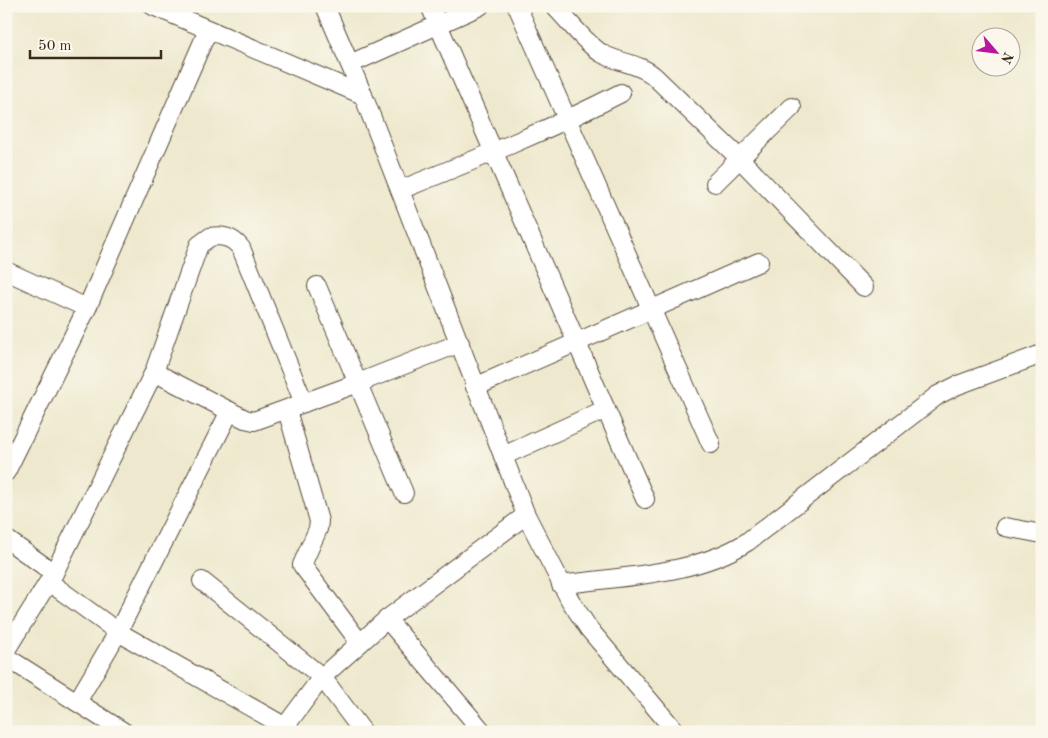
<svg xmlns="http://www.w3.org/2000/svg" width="1048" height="738" viewBox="0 0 1048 738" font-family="'Old Standard TT',serif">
  <rect width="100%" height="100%" fill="#fbf7ec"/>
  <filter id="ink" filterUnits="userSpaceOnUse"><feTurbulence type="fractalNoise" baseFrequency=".02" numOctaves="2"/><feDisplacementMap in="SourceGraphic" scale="10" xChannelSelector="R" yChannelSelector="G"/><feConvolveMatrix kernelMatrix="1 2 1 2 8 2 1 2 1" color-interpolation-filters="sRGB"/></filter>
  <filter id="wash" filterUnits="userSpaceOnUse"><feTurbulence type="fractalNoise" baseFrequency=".0096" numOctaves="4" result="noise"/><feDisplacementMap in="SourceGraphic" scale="20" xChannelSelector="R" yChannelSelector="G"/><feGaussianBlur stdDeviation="1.12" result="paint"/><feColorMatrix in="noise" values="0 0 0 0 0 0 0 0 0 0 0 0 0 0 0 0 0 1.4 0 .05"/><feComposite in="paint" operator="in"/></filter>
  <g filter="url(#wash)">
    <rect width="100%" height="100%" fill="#eee9ce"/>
  </g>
  <g filter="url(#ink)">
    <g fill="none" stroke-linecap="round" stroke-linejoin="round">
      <g stroke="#564738" stroke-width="20">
        <g id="minor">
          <path d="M153 6 363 95"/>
          <path d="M325 6 363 95 526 515 570 600 589 629 676 732"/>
          <path d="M430 6 645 499"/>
          <path d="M517 6 711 444"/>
          <path d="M554 6C569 21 584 42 601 53 618 63 639 63 654 76L739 158 864 287"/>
          <path d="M350 64 480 6"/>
          <path d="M715 183 792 107"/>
          <path d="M400 190C475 160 549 130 621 93"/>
          <path d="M6 271 87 308"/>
          <path d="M317 286 404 493"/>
          <path d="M154 372 245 419 254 421 358 383 460 343"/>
          <path d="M475 387 759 262"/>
          <path d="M287 410 319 521 318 529 302 565 360 643"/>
          <path d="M503 456 606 409"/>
          <path d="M6 472 87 308 208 30"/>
          <path d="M1005 527 1042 534"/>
          <path d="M6 539 54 573"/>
          <path d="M202 581 322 677 363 732"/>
          <path d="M49 582 118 632 284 726"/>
          <path d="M561 585C622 576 695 575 747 542L938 395 958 385 1042 354"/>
          <path d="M387 619 483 732"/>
          <path d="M6 650 54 573 154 372 199 245 210 237C223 235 232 237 241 248L304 403"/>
          <path d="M6 657 124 732"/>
          <path d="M77 702 118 632 230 411"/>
          <path d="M281 732 322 677 387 619 526 515"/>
        </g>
      </g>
      <use href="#minor" stroke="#fff" stroke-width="18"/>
    </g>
  </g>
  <rect width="1048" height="738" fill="none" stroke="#fbf7ec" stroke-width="25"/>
  <g transform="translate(996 52) rotate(118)"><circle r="24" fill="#fbf7ec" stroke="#aea59a"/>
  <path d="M0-4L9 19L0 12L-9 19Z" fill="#b5179e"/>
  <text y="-8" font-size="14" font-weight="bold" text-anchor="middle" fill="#3b2a1e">N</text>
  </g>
  <path d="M30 50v8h131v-8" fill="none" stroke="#3b2a1e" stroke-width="2.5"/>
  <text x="38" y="50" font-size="15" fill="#3b2a1e" stroke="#fbf7ec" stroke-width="4" paint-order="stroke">50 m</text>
</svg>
